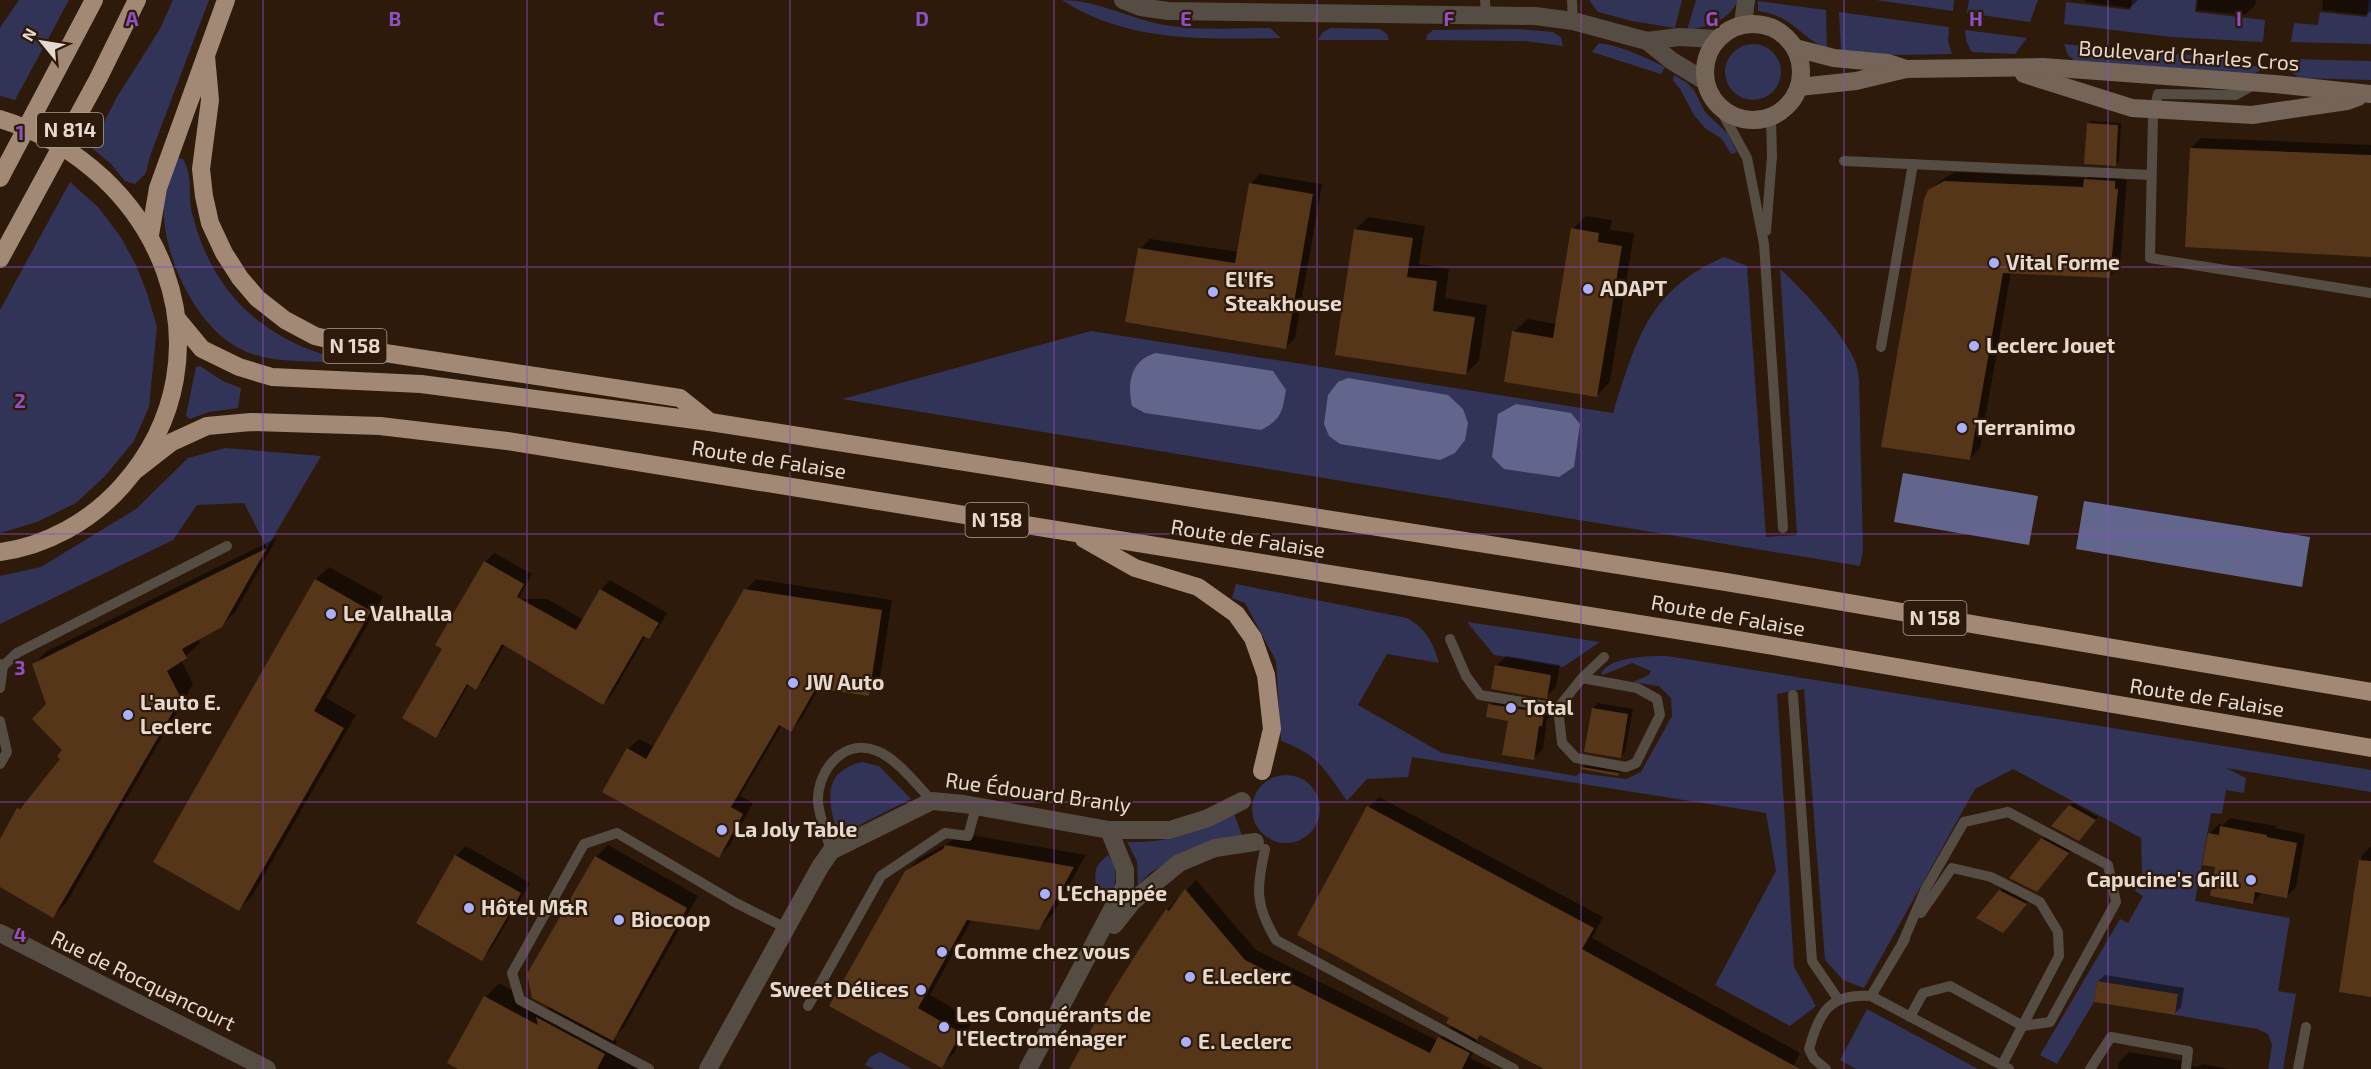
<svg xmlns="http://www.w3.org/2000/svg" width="2371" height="1069" viewBox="0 0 2371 1069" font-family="'Exo 2',sans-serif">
  <rect width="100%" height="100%" fill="#2d1a0a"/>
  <g fill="#323457">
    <path d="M19 0H69L15 100 0 96V28Z"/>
    <path d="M173 0H209L150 156 146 173 135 184 125 181 111 164 91 147 117 97 160 29Z"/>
    <path d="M1062 0C1095 0 1127 17 1159 24 1191 31 1237 28 1270 28L1281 38C1206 39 1127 43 1062 0Z"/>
    <path d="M1589 0H1682L1675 28 1632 21 1598 12Z"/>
    <path d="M1696 0H1738C1729 21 1708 27 1687 30Z"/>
    <path d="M1876 0H1954L1953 11Z"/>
    <path d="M1969 0H2038L2030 22 1967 13Z"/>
    <path d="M2132 0H2196L2195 12 2265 20 2263 42 2171 37 2064 24 2066 2 2130 10Z"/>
    <path d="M2369 0H2371V44L2291 42 2294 23 2318 25 2320 12 2367 17Z"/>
    <path d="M1758 1 1826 10 1827 48C1811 43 1803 32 1790 23 1780 16 1770 13 1758 11Z"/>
    <path d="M1839 12 1949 27 1948 41 1952 54 1897 55 1841 51Z"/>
    <path d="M1330 28 1380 29 1387 34 1389 40H1318L1322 33Z"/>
    <path d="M1518 29 1553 32 1561 37 1563 46 1525 41 1426 40 1427 35 1433 30Z"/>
    <path d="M1965 30 2027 38 2015 54 1972 52 1966 41Z"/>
    <path d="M1599 43C1622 46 1644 57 1665 67L1661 74 1592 52Z"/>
    <circle cx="1753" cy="72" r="28"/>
    <path d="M2064 44 2164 54 2249 56 2248 65 2262 67 2258 72 2248 75 2078 64 2068 55Z"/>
    <path d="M2289 59 2371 61V80L2299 78 2290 71Z"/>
    <path d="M1674 75 1686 82 1694 90 1705 112 1728 134 1737 152 1731 154 1722 139 1705 128 1694 115 1680 89 1673 80Z"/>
    <path d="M178 158 183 159C193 175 188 195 192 213 210 285 254 333 325 355L324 362C298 361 271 362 247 352 200 334 166 263 164 216 163 196 170 176 178 158Z"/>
    <path d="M70 182 98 207 120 236 136 265 147 293 157 327 149 407 134 441 105 476 76 503 37 522 0 533V310Z"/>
    <path d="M1724 257 1747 266 1766 537 1797 535 1780 269C1800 286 1843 334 1853 357 1857 364 1858 373 1859 380L1863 550 1860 566 842 399 1091 331 1613 413C1636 341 1648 290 1724 257Z"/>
    <path d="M200 366 223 381 241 388 238 408 209 412 190 419 186 416 196 367Z"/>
    <path d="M225 448 321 456 267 548 244 503 197 505 173 540 0 624V576L41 567 136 509 188 458Z"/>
    <path d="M1236 584 1407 618C1426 629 1433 642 1439 663L1387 654 1358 705 1442 753 1576 776 1580 773 1626 779 1641 772 1672 716 1671 698 1659 686 1633 682 1649 675 1651 671 1632 663 1603 675 1601 674C1609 656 1650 656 1667 656L2371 770V792L2226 768 2246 778 2244 793 2226 790 2222 814 2211 813 2195 901 2290 918 2278 991 2296 994 2283 1069H2268L2272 1045 2268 1034 2257 1029 2175 1015 2178 994 2097 981 2094 1002 2057 1064 2040 1055 2120 919 2128 923 2143 896 2135 891 2142 872 2141 838 2013 769 1975 789 1864 988 1843 980 1825 960 1804 689 1777 694 1794 967 1816 1006 1790 1026 1715 985 1776 871 1766 813 1412 757 1408 777 1367 779 1347 801C1325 770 1318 754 1281 741L1276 661 1245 603 1232 598Z"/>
    <path d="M1467 622 1600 642 1563 667 1494 655Z"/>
    <path d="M862 762 879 766 911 799 838 836C829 803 820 772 862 762Z"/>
    <circle cx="1286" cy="809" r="34"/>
    <path d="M1233 811 1243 838 1169 861 1150 873 1138 885 1137 861 1127 842C1170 843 1197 833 1233 811Z"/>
    <path d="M1108 855C1119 870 1116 881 1111 898L1101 897 1096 892C1096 873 1091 869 1108 855Z"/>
    <path d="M1867 1009 1978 1069H1856L1840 1060Z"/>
    <path d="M880 1052 912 1069H874L865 1065 870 1057Z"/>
  </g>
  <g fill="#62658c">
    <path d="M1156 353 1273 371 1286 390C1282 412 1282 419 1261 430L1145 413 1132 406C1127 382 1131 360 1156 353Z"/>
    <path d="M1348 378 1448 395 1463 409 1468 423 1465 440 1455 453 1440 460 1340 444 1329 436 1324 424 1328 395 1338 382Z"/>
    <path d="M1516 404 1571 413 1580 424 1574 467 1559 477 1504 469 1492 457 1498 414Z"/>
    <path d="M1903 473 2038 496 2029 545 1894 522Z"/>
    <path d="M2084 501 2310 537 2302 587 2076 549Z"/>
  </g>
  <g fill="#0007">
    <path d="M2085 0H2138L2130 8 2085 2Z"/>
    <path d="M2198 0H2256L2255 5 2245 15 2197 10Z"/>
    <path d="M2323 0H2371V11L2366 15 2322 10Z"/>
    <path d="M2091 121 2121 123 2119 162 2116 164 2088 124Z"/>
    <path d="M2201 138 2371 145V255L2191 148Z"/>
    <path d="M2095 170 2125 171 2124 180H2127L2120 266 2110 276 2011 272 1980 448 1970 459 1929 191 1940 181 1955 172 2087 178Z"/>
    <path d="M1260 174 1322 184 1295 338 1285 348 1140 249 1150 239 1239 252 1250 184Z"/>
    <path d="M1586 216 1612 220 1610 230 1634 233 1610 382 1597 395 1514 332 1527 319 1557 324 1573 229Z"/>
    <path d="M1368 217 1425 226 1419 264 1449 269 1445 298 1487 305 1479 361 1466 373 1355 230Z"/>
    <path d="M277 538 235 612 221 626 197 639 200 643 181 660 193 684 66 903 53 916 0 885V842L19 809 62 759 64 750 34 664 47 651Z"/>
    <path d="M494 553 532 574 518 599H547L584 620 601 590 610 580 667 613 658 628 649 637 646 636 612 694 603 703 505 644 485 678 476 688 469 684 445 727 436 736 444 649 485 562Z"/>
    <path d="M329 567 383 597 326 698 356 715 252 896 239 909 155 861 316 579Z"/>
    <path d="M756 579 892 600 879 684 869 694 820 687 801 719 791 730 782 725 740 796 753 803 730 845 719 856 628 749 639 739 655 747 746 590Z"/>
    <path d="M1506 656 1560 665 1556 687 1546 697 1496 666Z"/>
    <path d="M1499 696 1553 705 1551 716 1547 719 1543 749 1534 758 1510 719 1490 705Z"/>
    <path d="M1598 703 1633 709 1625 752 1620 757 1593 708Z"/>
    <path d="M1586 764 1621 771 1618 774 1583 768Z"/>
    <path d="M1379 797 1603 917 1592 938 1800 1053 1792 1069H1547L1482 1034 1475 1041 1479 1043 1470 1058 1493 1069H1071L1167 910 1196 880 1256 950 1438 1041 1452 1025 1451 1017 1369 807Z"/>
    <path d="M2073 803 2098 817 2082 836 2070 806Z"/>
    <path d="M2230 818 2276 826 2275 828 2305 834 2296 887 2287 896 2263 892 2253 902 2216 866 2209 834 2219 824 2223 825Z"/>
    <path d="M960 833 1086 855 1052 915 1038 929 972 919 930 995 973 1020 954 1053 941 1066 831 1005 906 872 919 859 953 840Z"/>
    <path d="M2046 836 2071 850 2039 887 2043 839Z"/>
    <path d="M608 845 698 896 624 1027 613 1038 617 1041 614 1047 653 1069H461L449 1063 486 997 499 983 546 1009 549 1006 596 857Z"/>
    <path d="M466 846 530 883 491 949 482 959 456 856Z"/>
    <path d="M2371 846V996L2340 991 2362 855Z"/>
    <path d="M2003 888 2028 901 2006 928 1978 918Z"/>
    <path d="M2105 975 2184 988 2181 1007 2174 1014 2098 981Z"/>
    <path d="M2129 1052 2189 1062 2195 1067 2203 1064 2230 1069H2118L2119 1062Z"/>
  </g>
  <g fill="#553619">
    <path d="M2087 123 2118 125 2116 166 2084 164Z"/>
    <path d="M2190 148 2371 155V257L2185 247Z"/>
    <path d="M2084 179 2115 181V189H2118L2110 278 2003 273 1970 460 1881 447 1924 199 1928 190 1944 181 2083 187Z"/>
    <path d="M1249 183 1313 194 1286 349 1125 322 1138 248 1235 263Z"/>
    <path d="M1571 228 1599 233 1598 242 1622 246 1597 397 1504 382 1512 331 1553 338Z"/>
    <path d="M1354 229 1413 238 1407 277 1437 281 1433 311 1475 317 1466 375 1335 355Z"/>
    <path d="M267 548 222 627 182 649 187 658 167 671 181 698 53 918 0 887V839L17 808 20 809 60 759 57 756 62 750 32 719 46 704 32 664Z"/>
    <path d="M484 561 524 584 517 597 576 630 600 589 659 623 649 639 643 636 603 705 502 644 476 690 467 684 436 738 402 718 442 649 435 645Z"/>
    <path d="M315 579 371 611 314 711 344 728 239 911 153 862Z"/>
    <path d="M744 589 882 610 869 696 816 688 791 732 779 725 731 807 743 814 719 858 602 792 627 748 646 759Z"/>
    <path d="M1495 665 1551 675 1547 699 1491 689Z"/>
    <path d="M1488 704 1544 713 1542 726H1539L1534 760 1502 755 1508 721 1486 717Z"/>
    <path d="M1592 708 1628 714 1621 758 1584 752Z"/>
    <path d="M1581 767 1619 773 1618 776 1581 769Z"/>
    <path d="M2069 805 2096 820 2079 841 2051 826Z"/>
    <path d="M1367 806 1594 928 1582 949 1800 1069H1544L1480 1035 1477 1040 1446 1023 1449 1018 1297 935Z"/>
    <path d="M2220 826 2267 835V837L2297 843 2287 898 2255 892 2253 904 2210 896 2215 867 2202 865 2208 833 2219 835Z"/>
    <path d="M2041 838 2069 853 2037 892 2009 878Z"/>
    <path d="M945 845 1074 867 1039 930 967 920 918 1008 961 1033 942 1068 829 1006 905 871 943 849Z"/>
    <path d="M455 855 521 893 482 961 416 923Z"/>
    <path d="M595 856 687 908 613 1041 532 998 527 974Z"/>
    <path d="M2359 860 2371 861V997L2339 992Z"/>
    <path d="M1185 889 1245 960 1430 1053 1438 1037 1470 1053 1462 1069H1069L1111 994 1138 951 1166 909 1169 911Z"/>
    <path d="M1999 890 2027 904 2003 933 1976 918Z"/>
    <path d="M2097 981 2178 994 2175 1015 2094 1002Z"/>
    <path d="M484 996 538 1025 536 1017 605 1054 597 1069H458L447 1063Z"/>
  </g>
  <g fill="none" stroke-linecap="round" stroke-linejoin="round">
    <g stroke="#554c44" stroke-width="10">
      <path d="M1485 0 1486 15"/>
      <path d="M1572 0 1573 21"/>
      <path d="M2255 84 2236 95 2158 94 2153 115 2150 258 2371 293"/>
      <path d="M1719 107 1747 158 1764 244 1783 528"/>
      <path d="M1844 161 2151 175"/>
      <path d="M1766 231 1772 156 1771 117"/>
      <path d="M1881 347 1913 164"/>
      <path d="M1450 639 1466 676 1480 695 1558 708 1582 678 1604 657"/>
      <path d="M0 664 3 666 0 688"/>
      <path d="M3 666 17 653 227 546"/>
      <path d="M1793 695 1812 961 1838 999"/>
      <path d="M1558 708 1562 743 1576 758 1626 767 1636 763 1660 715 1657 699 1637 688 1582 678"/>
      <path d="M0 721 7 752 0 764"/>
      <path d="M1265 849C1257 889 1254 903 1276 940L1514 1069"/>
      <path d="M831 851C827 836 819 817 818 801 817 771 844 737 877 751 896 758 918 786 932 801"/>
      <path d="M1921 913 1952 868 1991 877 2040 902 2058 932 2059 956 2002 1065"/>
      <path d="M1902 944 1926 888 1964 822 2008 812 2108 865 2116 902 2050 1022 2023 1026 1950 986 1923 993 1910 1017"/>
      <path d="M1871 996 1905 939"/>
      <path d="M808 1006 881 876 945 833 968 836 976 807"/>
      <path d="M649 1069 520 1000 512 973 584 844 617 833 736 903 786 928"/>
      <path d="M1826 1069 1814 1059 1809 1049C1819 1012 1830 993 1871 996L2009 1069"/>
      <path d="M2090 1069 2111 1037 2188 1051 2186 1069"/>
      <path d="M2298 1069 2306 1027"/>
    </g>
    <g stroke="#554c44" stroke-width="18">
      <path d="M1123 0 1141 7 1168 11 1535 16 1573 21 1647 41 1679 37 1717 39"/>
      <path d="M1743 24 1746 0"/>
      <path d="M1647 41 1672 61 1705 81"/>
      <path d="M1114 925 1133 901 1179 863 1215 848 1255 842"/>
      <path d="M0 933 267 1069"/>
      <path d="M708 1069 820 867 831 851 932 801 964 804 1109 830H1170L1208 818 1242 801"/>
      <path d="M1028 1069 1125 885V870L1109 830"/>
    </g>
    <g stroke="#746558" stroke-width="18">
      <circle cx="1753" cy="72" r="48"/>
      <path d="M1795 48 1834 58 1888 63 1906 69"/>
      <path d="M2024 74 2132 108 2252 115 2347 101 2358 97"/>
      <path d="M1799 87 1856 81 1906 69 2043 67 2275 84 2371 94"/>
    </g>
    <g stroke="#a18976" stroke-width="18">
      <path d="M206 56 210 100 201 169 204 196 210 223 224 253 240 278 257 298 285 320 315 336 385 353 680 398 710 422"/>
      <path d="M0 119C160 167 239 354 122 486 91 521 46 546 0 552"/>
      <path d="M0 178 94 0"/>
      <path d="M150 235 158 188 226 0"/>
      <path d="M0 259 98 79 137 0"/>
      <path d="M178 320 202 349 239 367 272 377 421 384 710 422 1726 582 2371 692"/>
      <path d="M136 470 172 442 207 426 251 422 380 426 507 441 1726 638 2371 748"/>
      <path d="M1084 539 1135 568 1198 587 1236 614 1253 638 1266 675 1272 729 1262 771"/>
    </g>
  </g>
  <path fill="none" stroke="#904fc2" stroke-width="1.5" stroke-opacity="0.55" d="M263 0V1069M527 0V1069M790 0V1069M1054 0V1069M1317 0V1069M1581 0V1069M1844 0V1069M2108 0V1069M0 267H2371M0 534H2371M0 802H2371"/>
  <g fill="#aab0fb" stroke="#2d1a0a" stroke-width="2">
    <circle cx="1994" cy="263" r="6"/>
    <circle cx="1588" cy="289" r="6"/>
    <circle cx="1213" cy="292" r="6"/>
    <circle cx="1974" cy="346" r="6"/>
    <circle cx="1962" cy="428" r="6"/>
    <circle cx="331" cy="614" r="6"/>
    <circle cx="793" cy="683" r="6"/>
    <circle cx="1511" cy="708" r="6"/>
    <circle cx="128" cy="715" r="6"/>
    <circle cx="722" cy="830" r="6"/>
    <circle cx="2251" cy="880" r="6"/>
    <circle cx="1045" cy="894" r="6"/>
    <circle cx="469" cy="908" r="6"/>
    <circle cx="619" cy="920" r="6"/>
    <circle cx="942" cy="952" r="6"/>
    <circle cx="1190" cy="977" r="6"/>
    <circle cx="921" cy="990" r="6"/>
    <circle cx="944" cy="1027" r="6"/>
    <circle cx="1186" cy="1042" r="6"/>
  </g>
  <g text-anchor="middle" stroke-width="4.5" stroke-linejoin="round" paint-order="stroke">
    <g fill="#2d1a0a" stroke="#aea093" stroke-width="1.5">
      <rect x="37" y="113" width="66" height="34" rx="4.5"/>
      <rect x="323.5" y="329" width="63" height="34" rx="4.5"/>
      <rect x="965.5" y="503" width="63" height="34" rx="4.5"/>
      <rect x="1903.5" y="601" width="63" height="34" rx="4.5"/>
    </g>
    <g font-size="20" font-weight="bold" fill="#e6d9ce">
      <text x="70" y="137">N 814</text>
      <text x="355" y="353">N 158</text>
      <text x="997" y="527">N 158</text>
      <text x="1935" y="625">N 158</text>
    </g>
    <g font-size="21" fill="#e6d9ce" stroke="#2d1a0a">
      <text transform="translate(2189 56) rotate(4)" y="7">Boulevard Charles Cros</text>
      <text transform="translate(769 460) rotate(9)" y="7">Route de Falaise</text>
      <text transform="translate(1248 539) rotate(9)" y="7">Route de Falaise</text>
      <text transform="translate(1728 616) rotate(10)" y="7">Route de Falaise</text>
      <text transform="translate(2207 698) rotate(9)" y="7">Route de Falaise</text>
      <text transform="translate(1038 793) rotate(8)" y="7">Rue Édouard Branly</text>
      <text transform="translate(143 981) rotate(26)" y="7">Rue de Rocquancourt</text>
    </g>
    <g font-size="21" font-weight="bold" fill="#e6d9ce" stroke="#2d1a0a" text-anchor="start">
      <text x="2006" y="270">Vital Forme</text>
      <text x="1225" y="287">El'Ifs<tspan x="1225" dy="24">Steakhouse</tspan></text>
      <text x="1600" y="296">ADAPT</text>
      <text x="1986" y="353">Leclerc Jouet</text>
      <text x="1974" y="435">Terranimo</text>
      <text x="343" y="621">Le Valhalla</text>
      <text x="805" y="690">JW Auto</text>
      <text x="140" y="710">L'auto E.<tspan x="140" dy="24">Leclerc</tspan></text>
      <text x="1523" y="715">Total</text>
      <text x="734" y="837">La Joly Table</text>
      <text x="2239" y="887" text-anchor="end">Capucine's Grill</text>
      <text x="1057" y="901">L'Echappée</text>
      <text x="481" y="915">Hôtel M&amp;R</text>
      <text x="631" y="927">Biocoop</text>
      <text x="954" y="959">Comme chez vous</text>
      <text x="1202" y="984">E.Leclerc</text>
      <text x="909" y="997" text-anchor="end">Sweet Délices</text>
      <text x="956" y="1022">Les Conquérants de<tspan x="956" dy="24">l'Electroménager</tspan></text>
      <text x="1198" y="1049">E. Leclerc</text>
    </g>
  </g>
  <g font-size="20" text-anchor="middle" font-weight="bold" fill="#904fc2" stroke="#2d1a0a" stroke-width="4.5" stroke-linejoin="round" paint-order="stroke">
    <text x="132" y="26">A</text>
    <text x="395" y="26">B</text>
    <text x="659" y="26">C</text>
    <text x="922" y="26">D</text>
    <text x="1186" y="26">E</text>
    <text x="1449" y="26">F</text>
    <text x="1712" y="26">G</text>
    <text x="1976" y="26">H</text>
    <text x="2239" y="26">I</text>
    <text x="20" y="140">1</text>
    <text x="20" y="408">2</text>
    <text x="20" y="675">3</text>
    <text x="20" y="942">4</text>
  </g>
  <g transform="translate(42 42) rotate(300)" stroke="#2d1a0a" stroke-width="4.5" paint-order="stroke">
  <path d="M0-4.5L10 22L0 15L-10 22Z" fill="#e6d9ce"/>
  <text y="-9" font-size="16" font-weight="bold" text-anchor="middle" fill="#e6d9ce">N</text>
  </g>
</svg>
